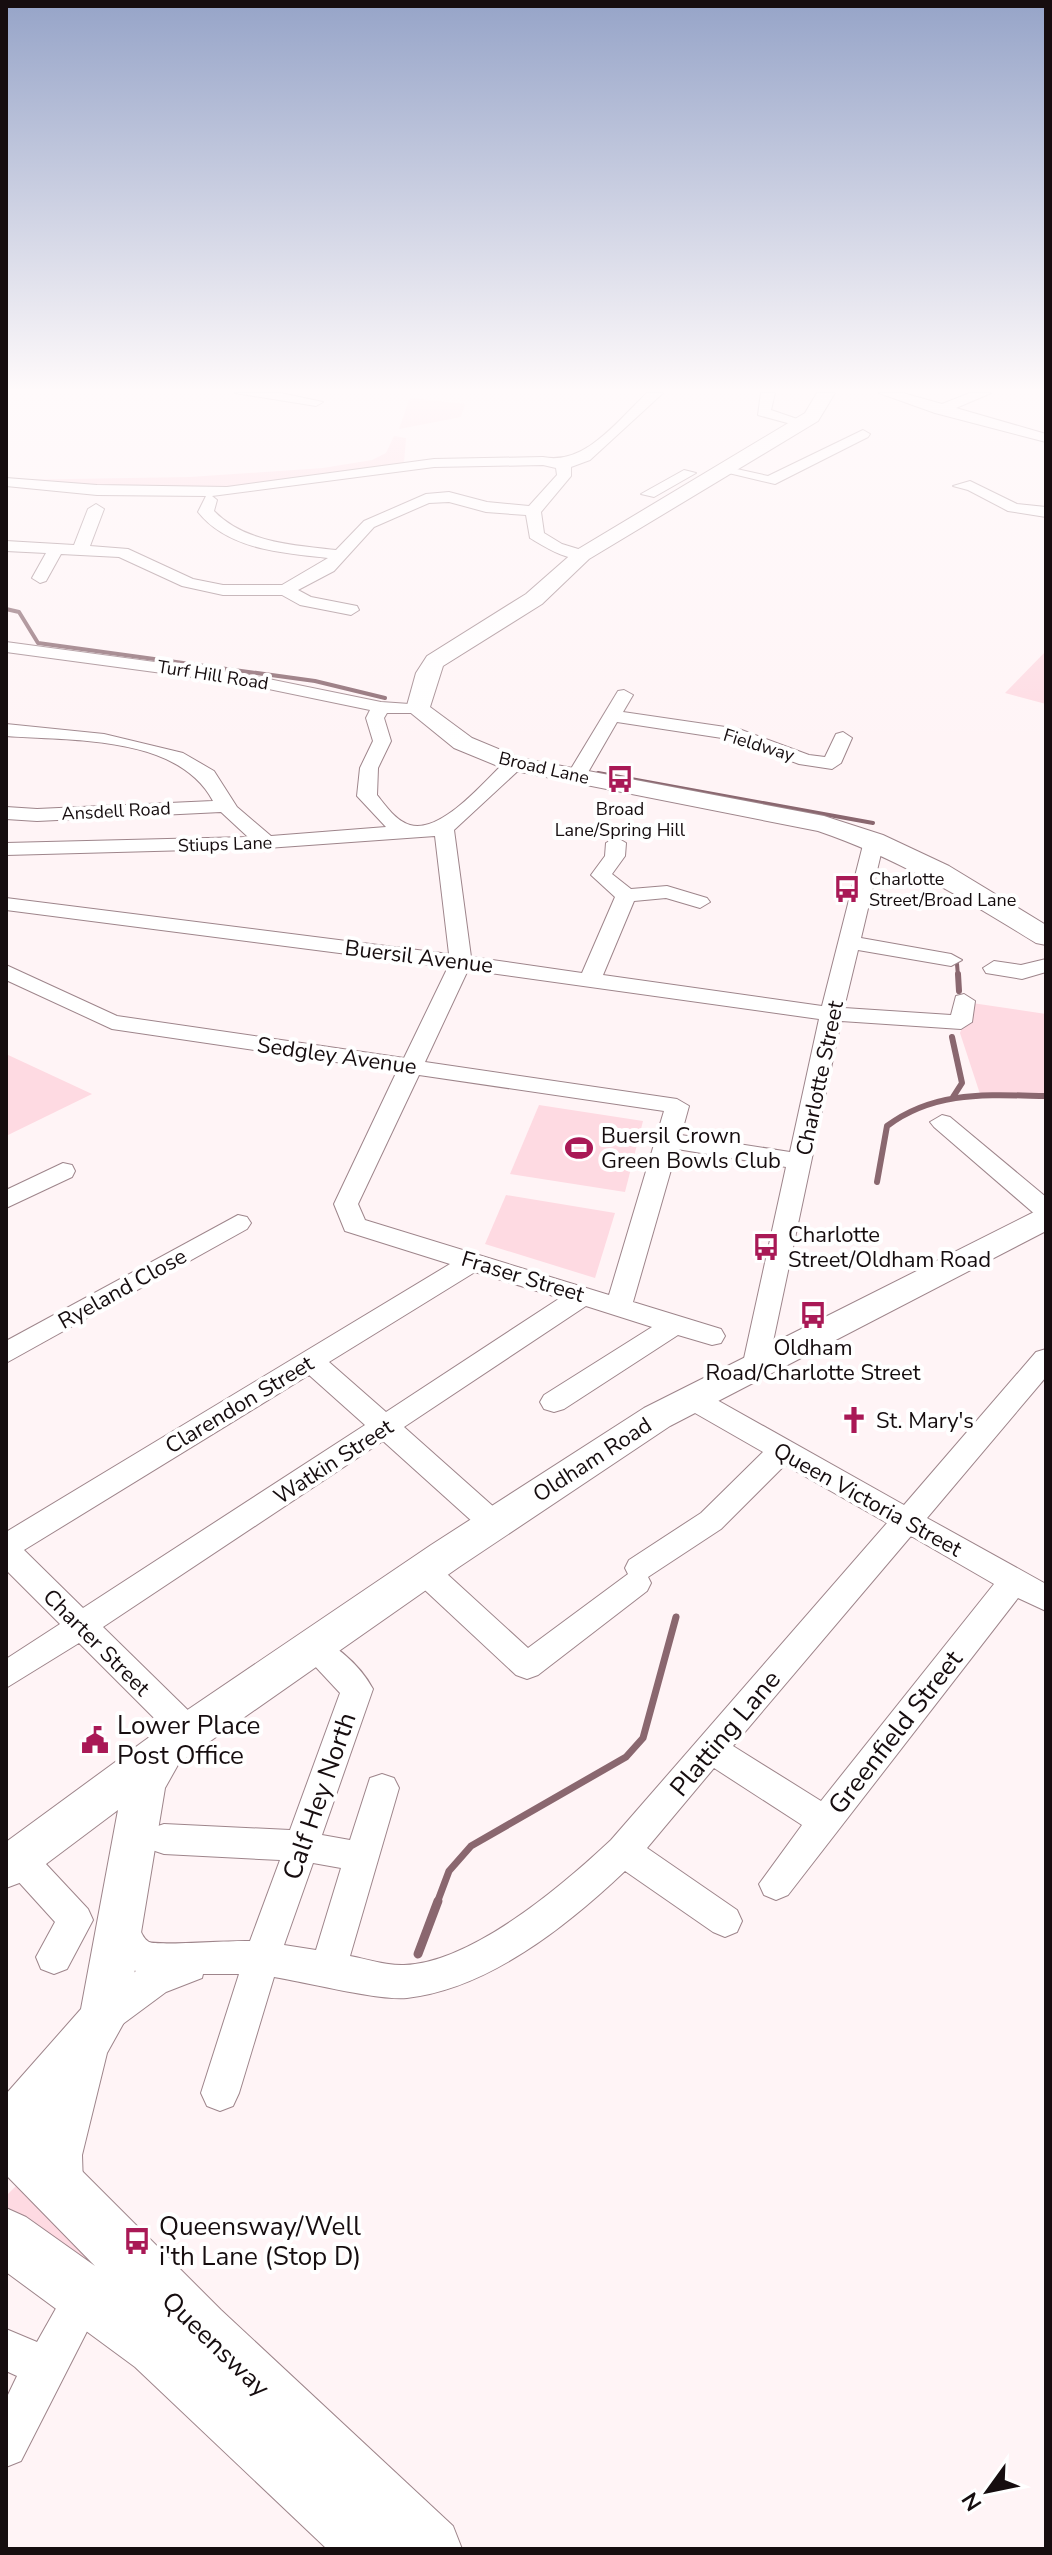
<svg xmlns="http://www.w3.org/2000/svg" width="1052" height="2555" viewBox="0 0 1052 2555" font-family="'Nunito Sans',sans-serif">
  <rect width="100%" height="100%" fill="#fff4f6"/>
  <g fill="#fedae2">
    <path d="M413 398 465 404 461 417 399 429 409 400Z"/>
    <path d="M394 436 406 438 404 463 247 487 81 488 9 480 190 477 323 468 372 460 386 453Z"/>
    <path d="M1046 651V704L1005 693Z"/>
    <path d="M972 1003 1046 1014V1094H980L960 1033Z"/>
    <path d="M6 1054 92 1094 6 1136Z"/>
    <path d="M539 1105 643 1121 625 1192 510 1174Z"/>
    <path d="M506 1195 615 1213 595 1278 485 1244Z"/>
    <path d="M18 2184 120 2284 6 2210V2196Z"/>
  </g>
  <g fill="none" stroke-linecap="round" stroke-linejoin="round">
    <g stroke="#8a676f" stroke-width="4">
      <path d="M6 609 19 612 38 643 315 681 385 698"/>
      <path d="M598 773 873 823"/>
      <path d="M957 964 958 976"/>
    </g>
    <g stroke="#8a676f" stroke-width="6">
      <path d="M958 974 959 991"/>
      <path d="M952 1037 962 1083 953 1097"/>
      <path d="M877 1182 887 1126C935 1090 988 1095 1046 1096"/>
    </g>
    <path stroke="#8a676f" stroke-width="7" d="M437 1903 449 1871 471 1846 626 1757 643 1738 676 1617"/>
    <path stroke="#8a676f" stroke-width="9" d="M418 1954 438 1901"/>
    <g stroke="#9e858b" stroke-width="2">
      <g id="minor">
        <path d="M235 393H280L323 402 316 406Z"/>
        <path d="M647 393H663L590 460 571 467V476L541 512 544 533 562 544 588 552V558C568 562 547 548 530 538L526 515 486 512 449 502 429 503 374 527 334 571 298 590 311 597 357 606 359 610 351 615 300 605 282 595H223L182 586 119 557 61 554 46 581 40 583 32 578 46 553 6 551V541L74 545 88 509 96 504 104 509 90 546 128 549 193 579 223 585H282L328 558C284 553 228 550 198 512L206 496 97 495 6 486V478L97 485 227 487 434 459 543 457C585 466 618 420 647 393ZM543 465 556 468 557 475 529 506 487 502 449 492 426 494 364 521 336 550C294 545 245 543 214 511L217 500 212 496 434 467Z"/>
        <path d="M761 393H775L771 410 809 423 802 427 758 415Z"/>
        <path d="M879 393H903L942 404 970 393H991L956 408 1046 434V442L935 413Z"/>
        <path d="M863 430 870 434 868 437 775 484 716 470 723 466 768 476Z"/>
        <path d="M684 470 696 473 654 497 641 494Z"/>
        <path d="M970 481 1017 504 1046 507V517L1008 511 968 490 953 486Z"/>
        <path d="M6 642 244 674 381 702 424 705V713H387L384 718 391 741 378 768 377 795C386 806 396 821 410 825 442 834 485 780 507 760H521V768L454 830 471 957 582 973 615 897 591 875 605 856 606 843 616 837 626 843 625 856 612 874 631 889 667 886 707 898 710 902 700 908 666 898 634 901 603 975 822 1006 864 841 874 835 884 841 861 938 951 954 962 960 951 966 858 950 844 1008 951 1015 956 996 964 994 975 1001 972 1022 961 1029 841 1021 767 1370 757 1373 747 1370 743 1363 786 1167 677 1149 633 1302 721 1329 725 1336 721 1343 712 1345 678 1335 564 1409 554 1412 544 1409 540 1402 544 1395 652 1327 586 1306 404 1427 504 1516 509 1524 504 1532 494 1535 484 1532 383 1441 103 1627 200 1722 205 1732 200 1742 189 1746 178 1742 79 1643 6 1688V1659L60 1624 6 1570V1532L450 1264 345 1231 334 1204 397 1071 112 1029 6 980V965L117 1016 404 1058 448 967 6 910V898L449 954 435 836 267 848 6 855V843L248 837 221 812 37 821 6 819V807L37 809 213 801C178 735 72 741 6 736V724L104 734 183 753 214 771 237 807 271 836 386 827 357 796 360 768 373 741 366 718 370 710 244 684 6 652ZM468 970 819 1019 790 1152 681 1135 689 1106 677 1099 425 1062ZM419 1075 664 1111 609 1295 365 1220 358 1204ZM475 1272 560 1298 386 1412 329 1362ZM309 1375 365 1425 83 1608 24 1550Z"/>
        <path d="M624 690 633 695 623 712 739 729 809 755 825 757 836 734 843 732 852 738 841 763 832 769 799 764 735 740 617 722 583 781H569L566 777 618 691Z"/>
        <path d="M1046 959V972L1022 979 986 973 983 968 994 961 1021 965Z"/>
        <path d="M942 1115 950 1117 1046 1197V1218L1037 1216 934 1127 930 1122Z"/>
        <path d="M63 1163 72 1165 75 1171 72 1177 6 1208V1190Z"/>
        <path d="M238 1215 247 1217 251 1223 247 1229 6 1363V1341Z"/>
        <path d="M1046 1349V1377L927 1518 1046 1584V1611L1018 1598 788 1895 776 1900 764 1895 759 1884 802 1825 714 1768 647 1848 737 1910 742 1921 737 1932 725 1937 713 1932 625 1871C567 1926 488 1989 407 1998 380 2001 305 1982 274 1977L239 2093 233 2106 220 2111 207 2106 201 2093 239 1974H203L202 1978 166 1992 116 2029 103 2034 90 2029 85 2017 90 2005 136 1971C112 1962 100 1938 111 1915L123 1910 135 1915C139 1923 140 1937 149 1942 158 1946 232 1940 250 1941L280 1860 164 1854 152 1850 147 1839 152 1828 164 1824 290 1830 340 1693 298 1648 303 1639C327 1631 362 1668 373 1689L322 1835 350 1840 370 1778 382 1774 394 1778 399 1788 350 1956C367 1959 387 1966 404 1965 472 1963 563 1885 611 1840L887 1523 785 1465 721 1529 648 1577 651 1583 647 1591 538 1675 527 1679 516 1675 413 1579 409 1571 413 1563 424 1559 435 1563 528 1648 628 1574 625 1568 629 1560 701 1513 763 1452 681 1405 677 1398 681 1391 691 1388 701 1391 904 1505 1036 1352ZM911 1536 994 1584 821 1801 733 1746ZM313 1863 341 1868 316 1950 284 1945Z"/>
        <path d="M19 1844 31 1848 88 1909 93 1920 67 1969 54 1974 41 1969 36 1957 55 1922 6 1868 7 1848Z"/>
        <path d="M86 2274 100 2280 106 2294 21 2461 6 2467V2399L17 2376 6 2371V2329L37 2342 72 2280Z"/>
      </g>
    </g>
    <g stroke="#9e858b" stroke-width="2">
      <g id="major">
        <path d="M817 393H835L818 421 589 559 542 604 443 666 430 707 472 738 520 758 824 816 883 835 949 866 1046 925V945L1036 943C965 899 897 858 818 831L505 769 454 748 406 709 416 673 427 656 526 594 575 551 805 413Z"/>
        <path d="M1046 1206V1231L670 1426 459 1567 179 1763 165 1788 127 2017 107 2053 82 2155 83 2186 76 2204 58 2211 40 2204C30 2179 31 2157 38 2131L24 2147 6 2155V2094L81 2009 118 1810 22 1882 6 1888V1842L174 1719 431 1545 644 1408Z"/>
      </g>
    </g>
    <g stroke="#9e858b" stroke-width="2">
      <path id="highway" d="M6 2107 26 2115 221 2310 453 2526 462 2549H327L135 2367 6 2272V2208L26 2217 95 2266 6 2175Z"/>
    </g>
    <use href="#minor" fill="#fff" fill-rule="evenodd"/>
    <use href="#major" fill="#fff" fill-rule="evenodd"/>
    <use href="#highway" fill="#fff" fill-rule="evenodd"/>
  </g>
  <linearGradient id="sky" x2="0" y2="1"><stop stop-color="#96a4c8"/><stop offset="0.52" stop-color="#fffafb"/><stop offset="1" stop-color="#fffafb" stop-opacity="0"/></linearGradient>
  <rect width="1052" height="751" fill="url(#sky)"/>
  <defs>
    <g id="bus-bare" transform="scale(2.16)"><path d="M-5-6H5V4H4V6H2V4H-2V6H-4V4H-5ZM-3.5-4V0h7V-4ZM-3.5 1.2v1.5H-2V1.2ZM2 1.2v1.5H3.5V1.2Z" fill="#a91956" stroke="#fff" stroke-width="2.5" paint-order="stroke"/></g>
    <g id="stadium-bare" transform="scale(2.16)"><path d="M0-5a6.5 5 0 1 0 0 10a6.5 5 0 1 0 0-10ZM-3.5-1.8h7v3.6h-7Z" fill="#a91956" stroke="#fff" stroke-width="2.5" paint-order="stroke"/></g>
    <g id="church-bare" transform="scale(2.16)"><path d="M-1.2-6h2.4v3.5h3.3v2.4h-3.3V6h-2.4V-.1h-3.3v-2.4h3.3Z" fill="#a91956" stroke="#fff" stroke-width="2.5" paint-order="stroke"/></g>
    <g id="civic-bare" transform="scale(2.16)"><path d="M-.6-6.5H3V-4.5H.6V-3L4-1V1h2V6H-6V1h2V-1L-.6-3ZM-1.2 2.5V6h2.4V2.5Z" fill="#a91956" stroke="#fff" stroke-width="2.5" paint-order="stroke"/></g>
  </defs>
  <g fill-rule="evenodd">
    <use href="#bus-bare" x="620" y="779"/>
    <use href="#bus-bare" x="847" y="889"/>
    <use href="#stadium-bare" x="579" y="1148"/>
    <use href="#bus-bare" x="766" y="1247"/>
    <use href="#bus-bare" x="813" y="1315"/>
    <use href="#church-bare" x="854" y="1420"/>
    <use href="#civic-bare" x="95" y="1740"/>
    <use href="#bus-bare" x="137" y="2241"/>
  </g>
  <g text-anchor="middle" stroke-width="8" stroke-linejoin="round" paint-order="stroke">
    <g font-size="18" fill="#160d0f" stroke="#fff">
      <text transform="translate(213 675) rotate(9)" y="6">Turf Hill Road</text>
      <text transform="translate(759 745) rotate(17)" y="6">Fieldway</text>
      <text transform="translate(544 768) rotate(13)" y="6">Broad Lane</text>
      <text transform="translate(116 811) rotate(-3)" y="6">Ansdell Road</text>
      <text transform="translate(225 844) rotate(-2)" y="6">Stiups Lane</text>
    </g>
    <g font-size="18" fill="#160d0f" stroke="#fff">
      <text x="620" y="815">Broad<tspan x="620" dy="21">Lane/Spring Hill</tspan></text>
      <text x="869" y="885" text-anchor="start">Charlotte<tspan x="869" dy="21">Street/Broad Lane</tspan></text>
    </g>
    <g font-size="22" fill="#160d0f" stroke="#fff">
      <text transform="translate(419 956) rotate(7)" y="8">Buersil Avenue</text>
      <text transform="translate(337 1055) rotate(8)" y="8">Sedgley Avenue</text>
      <text transform="translate(819 1078) rotate(-78)" y="8">Charlotte Street</text>
      <text transform="translate(523 1276) rotate(17)" y="8">Fraser Street</text>
      <text transform="translate(122 1288) rotate(-29)" y="8">Ryeland Close</text>
      <text transform="translate(239 1404) rotate(-31)" y="8">Clarendon Street</text>
      <text transform="translate(592 1459) rotate(-33)" y="8">Oldham Road</text>
      <text transform="translate(333 1461) rotate(-33)" y="8">Watkin Street</text>
      <text transform="translate(868 1499) rotate(29)" y="8">Queen Victoria Street</text>
      <text transform="translate(97 1642) rotate(45)" y="8">Charter Street</text>
    </g>
    <g font-size="22" fill="#160d0f" stroke="#fff" text-anchor="start">
      <text x="601" y="1143">Buersil Crown<tspan x="601" dy="25">Green Bowls Club</tspan></text>
      <text x="788" y="1242">Charlotte<tspan x="788" dy="25">Street/Oldham Road</tspan></text>
      <text x="813" y="1355" text-anchor="middle">Oldham<tspan x="813" dy="25">Road/Charlotte Street</tspan></text>
      <text x="876" y="1428">St. Mary's</text>
    </g>
    <g font-size="26" fill="#160d0f" stroke="#fff" text-anchor="start">
      <text x="117" y="1734">Lower Place<tspan x="117" dy="30">Post Office</tspan></text>
      <text x="159" y="2235">Queensway/Well<tspan x="159" dy="30">i'th Lane (Stop D)</tspan></text>
    </g>
    <g font-size="26" fill="#160d0f" stroke="#fff">
      <text transform="translate(895 1732) rotate(-52)" y="9">Greenfield Street</text>
      <text transform="translate(725 1733) rotate(-50)" y="9">Platting Lane</text>
      <text transform="translate(319 1796) rotate(-71)" y="9">Calf Hey North</text>
      <text transform="translate(216 2344) rotate(44)" y="9">Queensway</text>
    </g>
  </g>
  <rect width="1052" height="2555" fill="none" stroke="#160d0f" stroke-width="16"/>
  <g transform="translate(988 2491) rotate(237)" stroke="#ffffff" stroke-width="6" paint-order="stroke">
  <path d="M0-6L14 30L0 20L-14 30Z" fill="#160d0f"/>
  <text y="-12" font-size="22" font-weight="bold" text-anchor="middle" fill="#160d0f">N</text>
  </g>
</svg>
